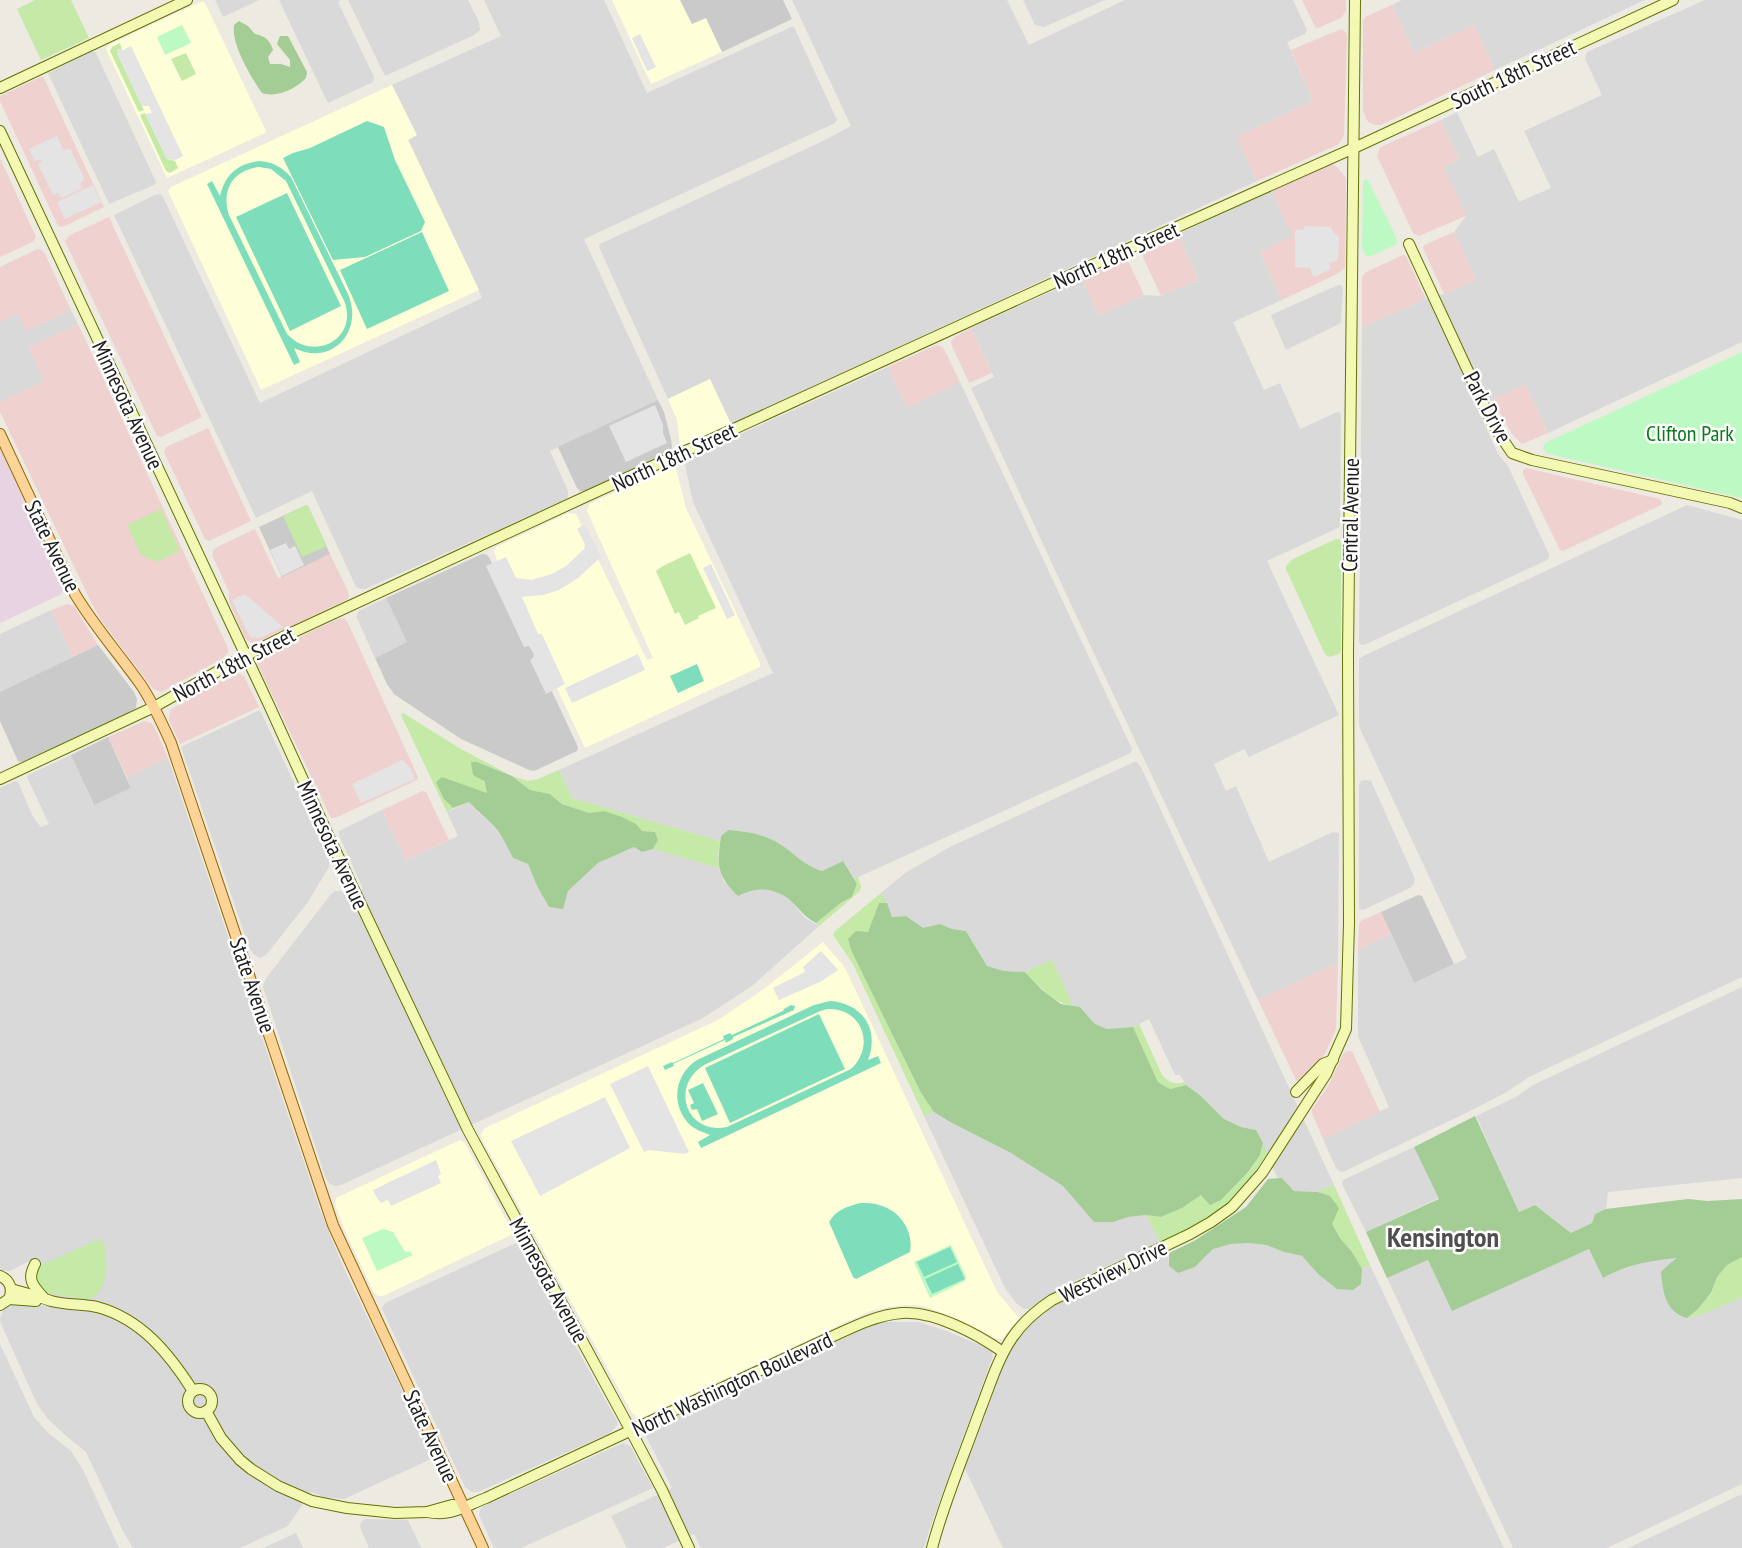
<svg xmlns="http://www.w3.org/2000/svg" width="1742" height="1548" viewBox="0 0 1742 1548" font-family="'PT Sans Narrow',sans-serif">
  <rect width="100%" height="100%" fill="#edeae1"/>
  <g fill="#dad9d9">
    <path d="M215 0H259L223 17Z"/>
    <path d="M279 0H341L338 2 374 77 373 82 328 103Z"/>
    <path d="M348 0H468L479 22 480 30 474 35 385 76Z"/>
    <path d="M484 0H604L647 93 791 27H794L837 120 835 123 584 239 658 400 550 451 568 491V497L565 500 365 589H360L356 587 312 491 256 518 114 215 155 195 159 194 162 195 260 403 482 298 408 139 416 135 392 85 501 36Z"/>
    <path d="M792 0H1007L1029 45 1125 0H1293L1307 30 1305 34 1287 42 1313 101 1237 137 1257 181 731 424 710 379 668 399 599 247 600 244 823 141 851 126Z"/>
    <path d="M1023 0H1105L1044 27 1035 25Z"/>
    <path d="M1402 0H1645L1495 70 1474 25 1414 53 1392 5Z"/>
    <path d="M1705 0H1742V342L1548 433 1525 384 1477 408 1498 454 1508 466 1549 554V557L1547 560 1364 645H1361L1359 642 1362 327 1426 299 1444 294 1476 280 1454 232 1466 216 1443 167 1459 160 1441 120 1457 112 1478 157 1494 149 1519 202 1551 188 1524 131 1602 95 1585 59 1587 52Z"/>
    <path d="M93 51 96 53 156 182 154 185 109 204 48 73Z"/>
    <path d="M1272 191 1293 236 1260 252 1282 300 1233 322 1264 390 1280 383 1300 429 1335 413 1339 412 1341 414 1340 525 1338 528 1267 561 1339 715 1249 757 1244 749 1214 764 1226 791 1236 786 1269 862 1333 832 1339 833 1338 963 1258 1000 1074 611 971 388 994 377 971 328 1081 278 1099 315 1144 295 1161 296 1198 280 1178 234Z"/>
    <path d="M1338 285H1341L1343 288 1341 323 1286 350 1271 315Z"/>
    <path d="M71 310 78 324 29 347 44 381 0 402V322L18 313 26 330Z"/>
    <path d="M888 367 907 408 960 382 1132 749 1131 753 854 879 843 861 822 871 808 866 778 843 744 831 728 830 721 836 720 841 572 798 559 770 773 673 693 502 685 465 688 458Z"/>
    <path d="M1687 505 1742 520V977L1529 1077 1505 1093 1472 1110 1343 1172 1339 1171 1336 1168 1323 1139 1389 1107 1358 1036V950L1391 934 1414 983 1467 958 1361 731 1359 724V659L1363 656Z"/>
    <path d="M386 598 407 642 375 658 356 616 359 611Z"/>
    <path d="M51 610 73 657 0 692V634Z"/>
    <path d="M260 710 330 860 329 867 308 902 267 954 260 958 253 954 249 947 181 747Z"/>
    <path d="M71 755 93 804 131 788 127 777 168 758 320 1210 342 1264 432 1453V1458L429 1460 344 1499 324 1497 311 1492 290 1523 286 1527 240 1548H133L124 1533 86 1452 64 1434 47 1418 37 1404 1 1324 0 1318 3 1310 12 1304 16 1303 46 1306V1291L35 1258 10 1271H0V788L15 781 18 782 33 817 41 827 49 824 27 777 28 775Z"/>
    <path d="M1134 762H1137L1141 767 1334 1185 1318 1192 1294 1191 1282 1178 1278 1179 1256 1130 1241 1127 1224 1119 1201 1096 1186 1085 1180 1075H1175L1149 1019 1133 1027 1107 1029 1095 1024 1080 1007 1073 1006 1052 960 1025 972 1004 971 987 966 966 931 952 929 940 924 923 929 906 916 892 917 881 893 905 873 950 847Z"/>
    <path d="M1366 780 1371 781 1415 879 1414 884 1410 888 1363 910 1359 909V785L1361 781Z"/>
    <path d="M469 802 479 813 494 826 504 840 513 858 528 864 537 886 568 891 598 863 634 847 642 852 653 849 719 868 724 882 748 890 756 889 777 891 793 903 805 918 819 926 752 986 703 1018 341 1185 335 1186 330 1184 326 1179 263 987 264 983 267 977 331 894 335 891H341L347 896 363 889 339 835V831L382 810 406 860 458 836 447 812Z"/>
    <path d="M1742 987V1178L1608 1192 1606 1209 1595 1214 1592 1223 1571 1233 1535 1205 1519 1212 1476 1116 1516 1097 1533 1085Z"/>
    <path d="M934 1112 950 1122 1011 1153 1064 1186 1095 1222H1113L1128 1217 1146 1215 1160 1242 1066 1285 1029 1309H1024L1016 1303 1005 1288 924 1116Z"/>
    <path d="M1414 1147 1439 1198 1366 1232 1342 1184 1343 1180Z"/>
    <path d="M516 1243 519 1244 617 1421V1425L610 1433 478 1492H472L465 1487 382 1309 385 1303Z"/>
    <path d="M1249 1243 1266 1245 1284 1252 1302 1256 1319 1275 1337 1289 1361 1284 1362 1269 1370 1265 1504 1548H1003L965 1469V1464L999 1373 1018 1338 1033 1320 1057 1303 1168 1251 1169 1266 1195 1267 1213 1249 1231 1244Z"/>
    <path d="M1589 1249 1603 1278 1613 1272 1655 1259 1679 1258 1668 1265 1701 1315 1742 1297V1484L1607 1548H1513L1387 1278 1428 1260 1452 1310Z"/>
    <path d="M879 1322H918L944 1330 987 1348 991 1351 993 1356 930 1528 924 1548H701L694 1534 663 1548H627L611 1516 672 1488 645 1434 647 1430Z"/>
    <path d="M0 1344 34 1417 47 1432 71 1451 83 1470 119 1548H0Z"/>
    <path d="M623 1443 630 1446 653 1488 521 1548H494L479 1515 480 1510 484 1506Z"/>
    <path d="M1742 1494V1548H1628Z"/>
    <path d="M365 1519 408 1520 421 1548H369L360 1527 361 1522Z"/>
    <path d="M296 1533 303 1548H263Z"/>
  </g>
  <g fill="#efd2d0">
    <path d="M1302 0H1346V11L1341 18 1318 28 1315 27Z"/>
    <path d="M1392 5 1414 53 1474 25 1495 70 1381 125H1375L1368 122 1363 111V20L1367 16Z"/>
    <path d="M1341 29 1346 32 1347 37 1344 135 1341 141 1337 145 1257 181 1236 137 1313 101 1291 50Z"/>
    <path d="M43 76 104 207 63 227 58 226 0 101V96Z"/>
    <path d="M1441 120 1459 160 1444 167 1466 216 1419 236 1413 233 1377 156 1380 148 1385 145Z"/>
    <path d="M0 158 36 237 33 242 0 257Z"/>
    <path d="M1328 165H1334L1338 168 1346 178 1345 268 1337 274 1282 300 1260 252 1292 236 1272 191Z"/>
    <path d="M109 217 202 417 161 437 157 436 65 241 70 235Z"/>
    <path d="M1454 232 1476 280 1444 294 1423 248 1424 245Z"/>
    <path d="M1178 234 1198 280 1161 296 1142 255 1143 252 1146 248Z"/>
    <path d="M37 249H41L45 254 71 310 26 331 18 313 0 322V267Z"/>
    <path d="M1403 255 1406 256 1426 299 1362 327V277L1366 272Z"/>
    <path d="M1122 260H1126L1129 263 1144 295 1099 315 1081 278Z"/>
    <path d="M78 324 228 648V653L223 658 162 692 153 689 101 620 92 604 0 412V402L44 381 29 347Z"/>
    <path d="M971 328 992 373 969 383 952 346 951 341 956 336Z"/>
    <path d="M936 345 942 347 944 349 960 382 907 408 888 367Z"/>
    <path d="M1525 384 1548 433 1522 444 1512 434 1493 400Z"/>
    <path d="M208 428 251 521 209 541 205 539 164 452 166 447Z"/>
    <path d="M1526 468 1660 499 1662 502 1661 505 1563 551 1560 550 1523 474V470Z"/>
    <path d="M255 529 278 578 330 554 348 591 349 598 348 599 263 640 251 643 245 638 242 632 229 601V592L212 555 214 549 219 546Z"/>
    <path d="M67 604 74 606 98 645 73 657 51 610Z"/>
    <path d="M340 618 345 619 348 623 418 777 417 780 335 818H331L257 663V658L263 654Z"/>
    <path d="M236 672 244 676 259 707 180 744 169 720 170 710Z"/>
    <path d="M145 721 151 723 154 726 168 758 127 777 108 737Z"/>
    <path d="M423 791 426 792 449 840 406 860 382 810Z"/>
    <path d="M1381 912 1391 934 1358 950 1359 924 1362 920Z"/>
    <path d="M1338 963 1336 1029 1325 1054 1308 1077 1300 1082 1296 1080 1258 1000Z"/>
    <path d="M1347 1051H1352L1380 1112 1323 1139 1312 1113V1109L1328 1086 1343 1054Z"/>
  </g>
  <path fill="#e7d3e2" d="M0 449 64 585 62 594 0 623Z"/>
  <g fill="#feffd9">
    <path d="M612 0H680L692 24 706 17 722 52 651 84Z"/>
    <path d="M200 2H204L206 5 266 131 265 133 167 178 106 49 108 45Z"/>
    <path d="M392 85 417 135 408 140 479 290 261 390 168 191 171 187Z"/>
    <path d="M710 379 731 424 680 447 677 420 668 399Z"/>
    <path d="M675 465 686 508 760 663V667L585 748 496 558 494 550 496 547 568 513 576 514 647 660 653 658 587 511 589 504Z"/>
    <path d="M823 942 843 965 848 974 997 1292 1019 1318 1004 1337 1000 1339 994 1338 943 1313 923 1306 907 1305 889 1307 870 1311 639 1419 632 1413 482 1139 481 1134 485 1128 718 1020 764 989Z"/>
    <path d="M460 1140 465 1143 512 1231 511 1235 383 1296H378L374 1293 345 1231 335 1204 336 1198Z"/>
  </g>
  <g fill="#cacaca">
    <path d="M680 0H783L792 19 722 52 706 18 692 24Z"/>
    <path d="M658 400 664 412 671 439 672 447 670 451 585 491H580L577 488 558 447Z"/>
    <path d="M306 505 308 506 330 554 282 577 259 527Z"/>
    <path d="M482 554H485L489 557 578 747 577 751 534 771 529 770 461 739 394 694 387 684 375 658 407 642 386 598Z"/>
    <path d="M98 645 134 692 137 699 136 708 131 712 22 762 18 761 0 721V692Z"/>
    <path d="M108 737 131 788 94 805 71 755Z"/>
    <path d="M1418 895 1422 896 1454 964 1414 983 1381 912Z"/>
  </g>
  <g fill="#c5e9a6">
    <path d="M35 0H71L89 38 41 60 17 9Z"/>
    <path d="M120 43 122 50 118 49 117 53 144 110 139 112 110 51 112 47Z"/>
    <path d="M186 53 196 74 182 81 171 59Z"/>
    <path d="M145 113 167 159 175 161 178 168 170 173 166 171 140 115Z"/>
    <path d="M306 505 308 506 327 546 302 557 283 516Z"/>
    <path d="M161 509 180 551 157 562 141 555 127 525Z"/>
    <path d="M1336 539H1339L1341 542V650L1339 654 1330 657 1326 655 1323 650 1286 569V566L1293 559Z"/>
    <path d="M690 553 716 608 698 616 699 618 685 625 679 612 675 614 656 571 663 566Z"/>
    <path d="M403 713 461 749 512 776 528 781 538 779 559 770 572 798 720 841 718 855 719 868 653 849 658 840 655 832 642 831 636 824 604 811 589 813 562 804 550 794 530 790 512 776 477 762 487 793 442 777 444 799 453 808 447 812 401 715Z"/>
    <path d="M858 877 861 886 860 891 819 926 816 923 842 902 852 897 857 884 854 879Z"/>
    <path d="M881 893 887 903H879L868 932 848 939 851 950 921 1093 934 1112 924 1116 853 964 833 935 835 931Z"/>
    <path d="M1052 960 1073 1006C1052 1002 1039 986 1025 972Z"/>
    <path d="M1139 1024 1162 1075C1170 1083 1173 1085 1184 1082L1186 1085 1170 1089 1158 1082 1133 1027Z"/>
    <path d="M1263 1143 1267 1154C1256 1169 1247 1186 1233 1199 1211 1218 1185 1230 1160 1242L1146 1215 1161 1217 1182 1208 1260 1155Z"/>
    <path d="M1334 1185 1370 1265 1362 1269 1352 1252 1340 1238 1332 1224 1330 1196 1318 1192Z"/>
    <path d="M97 1240 103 1241C108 1256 110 1290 91 1298 84 1300 74 1297 67 1296 54 1294 47 1295 37 1285L36 1269 37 1267Z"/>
    <path d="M1742 1257V1297L1701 1315 1687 1318 1699 1308 1711 1294 1717 1277 1727 1265Z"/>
  </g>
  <g fill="#a4cd96">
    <path d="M239 21 248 26 255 34C265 36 270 40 273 50L268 57 270 64H281L290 67V60L277 44 280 36H288L307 72 306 78C296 89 277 98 262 93 251 77 231 44 234 25Z"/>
    <path d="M471 762H477L512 776 530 790 550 794 562 804 589 813 604 811 622 817 636 824 642 831 655 832 658 840 653 849 642 852 634 847 598 863 568 891 563 909 549 907 537 886 528 864 513 858C507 847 502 834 493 825 485 817 476 810 469 802L453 808 444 799 436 782 442 777 487 793 484 781 473 775Z"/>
    <path d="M728 830C745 831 763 834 778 843 795 853 801 864 822 871L843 861 857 884 852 897 842 902 816 923C806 918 802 912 794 904 779 888 757 885 738 896 716 874 717 865 721 836Z"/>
    <path d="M879 903H887L892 917 906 916 923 928 940 924 952 929 966 931 987 966 1004 971 1025 972 1042 990 1061 1004 1080 1007 1095 1024 1107 1029 1133 1027 1158 1082 1170 1089 1186 1085 1201 1096 1224 1119 1241 1127 1256 1130 1263 1143 1260 1155 1247 1173 1221 1200 1210 1205 1201 1195 1182 1208 1161 1217 1146 1215 1128 1217 1113 1222H1094L1063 1186 1011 1153 950 1122 934 1112 921 1093 851 950 848 939 856 931 868 932Z"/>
    <path d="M1475 1116 1519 1212 1535 1205 1571 1233 1592 1223 1595 1214 1606 1209 1688 1199 1708 1201 1742 1199V1257L1727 1265 1717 1277 1711 1293 1699 1308 1687 1318C1665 1312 1663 1292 1661 1272L1668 1265 1677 1258C1652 1260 1625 1265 1603 1278L1589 1249 1452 1311 1428 1260 1387 1278 1366 1232 1439 1199 1414 1147Z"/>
    <path d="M1282 1178 1294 1191 1318 1192 1330 1196 1339 1208 1332 1224 1340 1238 1352 1252 1362 1269 1361 1284 1353 1290 1337 1289 1319 1275 1302 1256 1284 1252 1266 1245 1249 1243 1231 1244 1213 1249 1195 1267 1178 1273 1169 1266V1253L1194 1241 1246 1207 1268 1179Z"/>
  </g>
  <g fill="#bdf9c3">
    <path d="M182 25 191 43 165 55 157 37Z"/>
    <path d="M1365 179 1368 180 1396 237 1397 242 1395 245 1371 256H1366L1362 249 1363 182Z"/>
    <path d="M1742 352V498L1553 455C1547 454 1545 452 1543 446L1545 443Z"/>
    <path d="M383 1229 393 1232 404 1250 406 1252 410 1251 413 1255 377 1271 362 1238Z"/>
    <path d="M951 1245 966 1277 965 1281 930 1298 914 1262Z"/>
  </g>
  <g fill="#7edebc" fill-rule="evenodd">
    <path d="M367 121 384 127 395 160 425 222 421 231 365 257 333 260 283 158 293 153 310 148Z"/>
    <path d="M259 161C273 162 282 167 291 177L348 294C364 331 332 367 294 348L300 362 294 365 207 184 212 181 220 196C225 175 237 164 259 161ZM259 167 271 169 286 181 345 303C357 340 313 362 287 334L229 215C221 190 233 170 259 167Z"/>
    <path d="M287 193 341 306 290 331 236 217Z"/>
    <path d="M422 232 449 291 367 329 340 270Z"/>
    <path d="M697 664 704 681 678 693 670 676Z"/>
    <path d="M830 1001C862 1003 880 1029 868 1060L878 1056 881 1063 701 1148 698 1142 710 1135C703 1132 695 1130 689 1124 670 1104 675 1074 697 1060L814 1005ZM827 1009C862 1007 876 1046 851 1069L727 1127C687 1135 669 1087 704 1065L818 1012Z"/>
    <path d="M791 1005 795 1006 794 1010 733 1037V1039L726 1043 725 1040 673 1064 674 1066 665 1070 663 1066 672 1062 673 1063 724 1039 723 1036 730 1033 732 1035 783 1011 784 1009Z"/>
    <path d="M819 1014 845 1069 730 1123 705 1068Z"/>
    <path d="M703 1083 718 1114 702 1121 697 1109 692 1110 690 1105 694 1103 688 1090Z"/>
    <path d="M860 1203C866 1203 873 1203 879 1205 899 1210 914 1230 910 1252L856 1279 853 1277 829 1222C836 1210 846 1207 860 1203Z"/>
    <path d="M950 1247 957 1262 924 1277 917 1262Z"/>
    <path d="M958 1264 965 1279 932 1294 925 1279Z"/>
  </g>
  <g fill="#e4e4e4">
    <path d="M640 34 656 67 647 71 632 38Z"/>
    <path d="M131 46 183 156 175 160 167 159 145 114 152 113 149 106H142L117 53V49L123 50Z"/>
    <path d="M57 136 64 151 70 148 85 180 80 183 82 188 61 198 58 193 53 195 38 164 42 162V159L35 161 29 149Z"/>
    <path d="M93 185 101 202 65 219 57 202Z"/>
    <path d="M1304 226 1331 227 1333 232 1337 235 1339 239 1338 260 1329 263 1331 269 1314 277 1310 268 1295 267V230H1304Z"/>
    <path d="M655 405 663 425V433L667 443 626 462 609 426Z"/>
    <path d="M585 524 601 557 578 578 559 590 543 595 522 597 538 634H542L565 684 546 694 530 660 533 658 534 654 529 646 524 647 486 566 506 557 516 578 531 580 552 574 566 566 584 549 585 544 577 529Z"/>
    <path d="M286 543 289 549 295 546 304 565 282 576 270 550Z"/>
    <path d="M711 564 735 615 727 619 703 568Z"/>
    <path d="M245 594 283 627 259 638 251 637 248 633 232 600Z"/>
    <path d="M638 654 645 670 572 703 565 688Z"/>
    <path d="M402 760 410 767 415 779 361 803 352 784Z"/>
    <path d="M821 951 838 970 820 982 779 1000 773 988 805 972 803 967Z"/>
    <path d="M648 1066 689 1152 685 1154 649 1150 644 1152 610 1084Z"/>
    <path d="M605 1097 630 1148 540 1196 511 1141Z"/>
    <path d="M436 1160 441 1174 438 1176 441 1183 391 1206 388 1200 381 1203 377 1198 373 1190Z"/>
  </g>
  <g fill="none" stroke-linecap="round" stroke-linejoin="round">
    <g stroke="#627204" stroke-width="12">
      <g id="secondary">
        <path d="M0 88 187 0"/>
        <path d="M0 131 269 705 329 837 468 1130 631 1431 662 1490 689 1548"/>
        <path d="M1409 244 1493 425 1512 453 1532 460 1730 503 1742 508"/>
        <path d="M0 779 154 707 245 656 287 635 585 497 1121 252 1354 148 1673 0"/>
        <path d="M1296 1092 1323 1064 1333 1060"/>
        <path d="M35 1264C27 1279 32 1285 43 1297"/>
        <path d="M0 1276C10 1280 13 1289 9 1299L0 1305"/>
        <path d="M11 1289C24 1293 38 1296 51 1301 66 1305 82 1304 97 1307 142 1319 170 1355 193 1391"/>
        <path d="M9 1299 36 1301"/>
        <circle cx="200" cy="1401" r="12"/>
        <path d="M206 1411 221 1438 240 1460 251 1469 278 1486 312 1501 347 1508 395 1513 427 1512 452 1505 464 1506"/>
        <path d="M427 1512C451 1517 463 1507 486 1498 580 1455 673 1410 767 1367 788 1357 809 1347 829 1338 853 1327 876 1315 902 1313 935 1311 977 1334 1003 1352"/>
        <path d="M932 1548C944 1502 963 1458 979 1413 989 1388 997 1360 1012 1338 1022 1323 1037 1310 1052 1300L1190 1234 1211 1222 1232 1207 1262 1173 1326 1074 1346 1029 1349 924 1348 655 1355 0"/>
      </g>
    </g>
    <g stroke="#946800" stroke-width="12">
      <path id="primary" d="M0 434 75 594C94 626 119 654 141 685 153 703 162 723 171 743L333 1225 483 1548"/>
    </g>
    <use href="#secondary" stroke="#f3f9b3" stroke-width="10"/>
    <use href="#primary" stroke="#fcd498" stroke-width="10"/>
  </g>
  <g text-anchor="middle" stroke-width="5" stroke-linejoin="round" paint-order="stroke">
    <g font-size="22" fill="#1c1c1c" stroke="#fff">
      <text transform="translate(1513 74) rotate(-25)" y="8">South 18th Street</text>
      <text transform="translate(1116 255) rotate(-24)" y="8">North 18th Street</text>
      <text transform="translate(128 405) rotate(65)" y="8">Minnesota Avenue</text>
      <text transform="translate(1488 407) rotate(62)" y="8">Park Drive</text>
      <text transform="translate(674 457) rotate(-25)" y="8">North 18th Street</text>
      <text transform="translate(1350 515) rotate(-89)" y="8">Central Avenue</text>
      <text transform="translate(53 546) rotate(64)" y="8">State Avenue</text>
      <text transform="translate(234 664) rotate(-28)" y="8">North 18th Street</text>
      <text transform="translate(333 845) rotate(65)" y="8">Minnesota Avenue</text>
      <text transform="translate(253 985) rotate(71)" y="8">State Avenue</text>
      <text transform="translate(1113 1271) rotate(-26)" y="8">Westview Drive</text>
      <text transform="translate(549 1280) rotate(61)" y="8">Minnesota Avenue</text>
      <text transform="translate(732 1384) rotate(-25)" y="8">North Washington Boulevard</text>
      <text transform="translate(431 1436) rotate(65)" y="8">State Avenue</text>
    </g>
    <g font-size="22" fill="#0b7917" stroke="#fff">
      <text x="1690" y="441">Clifton Park</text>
    </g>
    <g font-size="28" font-weight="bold" fill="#4f4f4f" stroke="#fff">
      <text x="1443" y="1247">Kensington</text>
    </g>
  </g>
</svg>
